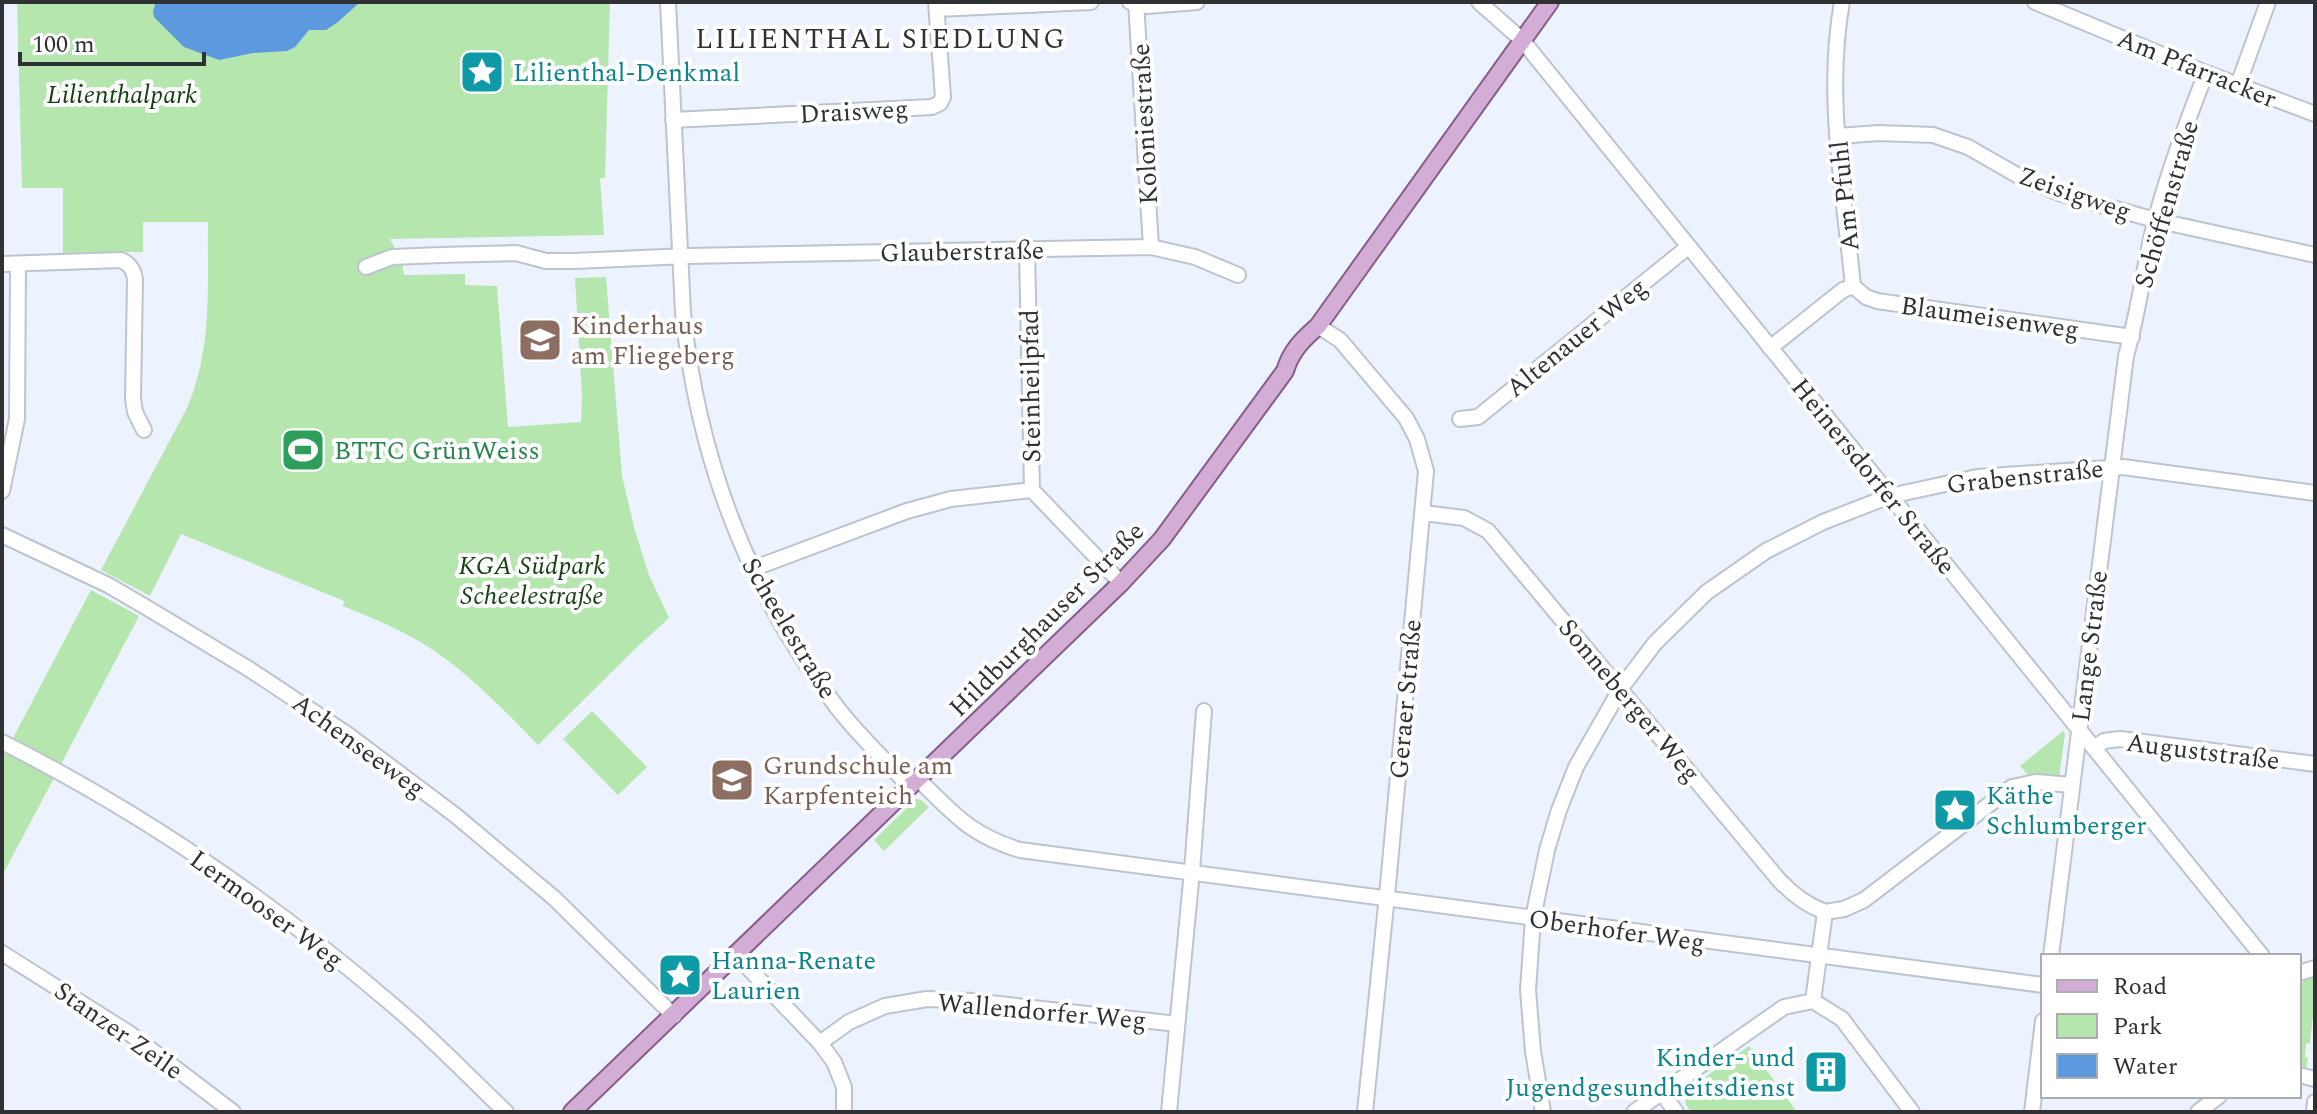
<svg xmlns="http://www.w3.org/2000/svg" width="2317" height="1114" viewBox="0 0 2317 1114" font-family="Spectral,serif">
  <rect width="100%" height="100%" fill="#ecf3fe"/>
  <g fill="#b5e6ae">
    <path d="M17 2H610L605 178H600L604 235 390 239 402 261 404 275 465 274V285L497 286 508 427 581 422 582 395 575 278 606 277 622 476 635 531 649 575 669 618 636 648 538 745C502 708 466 670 422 643 397 628 370 617 343 606L344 601 181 534 150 596 101 570 187 408C213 348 207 286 208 222H143V252L63 253V188H22Z"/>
    <path d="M91 590 139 616 61 764 13 738Z"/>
    <path d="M592 711 647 767 618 795 563 739Z"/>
    <path d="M2063 731 2065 734 2059 777 2028 775 2020 766Z"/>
    <path d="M4 751 54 778 2 876V755Z"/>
    <path d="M916 799 921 800 929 807 884 851 874 840Z"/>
    <path d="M2315 975V998L2310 1043 2306 1044 2305 1057 2308 1058 2306 1069 2299 1066V980Z"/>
    <path d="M1749 1046 1797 1112H1691L1685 1103 1687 1090Z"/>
  </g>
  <path fill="#5d99df" d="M156 2H358L359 3 338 22 326 30H309L295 47 287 51 253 53 219 60 184 47 154 17 153 11Z"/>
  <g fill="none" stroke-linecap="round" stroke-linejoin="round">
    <g stroke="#bdc4ce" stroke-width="18">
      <g id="minor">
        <path d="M668 2 683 313C698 459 747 589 836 706 858 735 885 760 910 787"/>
        <path d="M1130 2 1147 6 1197 2"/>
        <path d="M1136 2 1151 247"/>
        <path d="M1479 2 1522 40 2262 956"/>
        <path d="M1842 2C1825 95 1844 193 1853 286"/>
        <path d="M2035 2 2206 73 2315 114"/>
        <path d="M937 9 1091 2"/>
        <path d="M2238 85 2268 2"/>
        <path d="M673 120 932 107 940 103 943 97 936 2"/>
        <path d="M1838 136 1879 133 1933 135 1968 147 2022 178 2059 193 2155 220 2315 255"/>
        <path d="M1027 250 1032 490 1121 583"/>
        <path d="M2 264 121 260C130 264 134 270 135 280L133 399 135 412 144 430"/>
        <path d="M366 267 392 257 441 255 516 253 546 261H574L687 256 1151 247 1195 257 1238 275"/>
        <path d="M1853 286 1866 297 1877 301 2132 337"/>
        <path d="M1318 326 1340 340 1406 418 1417 439 1426 471 1388 885 1365 1112"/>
        <path d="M1770 348 1843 290 1853 286"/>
        <path d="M1460 419 1478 417 1688 247"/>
        <path d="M2 491 17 419 18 264"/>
        <path d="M1423 513 1464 518 1488 531 1779 880C1793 895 1806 905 1825 912"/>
        <path d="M2 535 108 585 144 606 249 669 347 734 455 815 554 898 674 1016"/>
        <path d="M752 569 907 511 951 499 1032 490"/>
        <path d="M2 742C143 813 275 904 395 1007 434 1040 469 1077 506 1112"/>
        <path d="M2094 748 2104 741 2120 739 2315 764"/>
        <path d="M918 779C954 814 970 835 1020 850 1361 894 1702 941 2043 985"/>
        <path d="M2 953 129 1033 233 1112"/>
        <path d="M736 955 820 1043 834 1062 844 1087V1112"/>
        <path d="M2051 956 2126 356C2139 311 2144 264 2156 218 2169 169 2187 121 2206 73"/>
        <path d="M2299 973 2315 968"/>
        <path d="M1813 1001 1842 1019 1912 1112"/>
        <path d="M820 1043 849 1022 885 1006 927 999 972 1001 1177 1024"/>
        <path d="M2299 1075 2315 1079"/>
        <path d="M1662 1093 1676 1112"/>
        <path d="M1169 1112 1192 871 1204 711"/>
        <path d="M1543 1112 1533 1051 1528 990 1533 918 1547 850 1559 810 1576 767 1621 688 1655 643 1707 592 1766 551 1823 522 1890 496 1977 477 2123 467 2315 493"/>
        <path d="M1634 1112 1784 1007 1813 1001 1825 912 1844 909 1864 900 2012 787 2036 782 2072 785"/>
        <path d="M2032 1112 2043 1021"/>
        <path d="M2198 1112 2219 1096"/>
        <path d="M2314 1112 2315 1102"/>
      </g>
    </g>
    <g stroke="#865e8b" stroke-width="20">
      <path id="major" d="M572 1112 1121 583 1162 539 1285 371C1291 351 1302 340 1318 326L1550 2"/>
    </g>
    <use href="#minor" stroke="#fff" stroke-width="14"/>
    <use href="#major" stroke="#d3add6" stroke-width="16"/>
  </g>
  <defs>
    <g id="sight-square" transform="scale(2.3)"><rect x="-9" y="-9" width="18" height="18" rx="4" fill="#0f9aa8" stroke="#fff"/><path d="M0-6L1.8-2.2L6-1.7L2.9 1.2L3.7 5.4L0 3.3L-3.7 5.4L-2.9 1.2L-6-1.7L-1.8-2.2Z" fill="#fff"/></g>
    <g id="school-square" transform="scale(2.3)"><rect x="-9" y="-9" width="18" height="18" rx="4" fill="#8d6e63" stroke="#fff"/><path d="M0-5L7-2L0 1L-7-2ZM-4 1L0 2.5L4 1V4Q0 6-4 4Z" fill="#fff"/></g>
    <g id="stadium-square" transform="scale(2.3)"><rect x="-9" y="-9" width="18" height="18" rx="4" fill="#2e9e5b" stroke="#fff"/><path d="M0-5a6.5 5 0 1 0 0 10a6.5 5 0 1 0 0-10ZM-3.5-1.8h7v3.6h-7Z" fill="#fff"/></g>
    <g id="building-square" transform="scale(2.3)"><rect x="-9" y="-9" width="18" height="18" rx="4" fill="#0f9aa8" stroke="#fff"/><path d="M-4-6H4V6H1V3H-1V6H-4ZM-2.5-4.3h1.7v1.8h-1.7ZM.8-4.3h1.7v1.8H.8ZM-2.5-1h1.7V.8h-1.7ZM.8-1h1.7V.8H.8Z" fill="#fff"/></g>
  </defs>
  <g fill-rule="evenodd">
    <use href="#sight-square" x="482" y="72"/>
    <use href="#school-square" x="540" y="340"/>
    <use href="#stadium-square" x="303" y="450"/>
    <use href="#school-square" x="732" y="780"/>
    <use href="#sight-square" x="1955" y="810"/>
    <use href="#sight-square" x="680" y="975"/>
    <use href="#building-square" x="1826" y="1072"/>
  </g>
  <g text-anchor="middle" stroke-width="8" stroke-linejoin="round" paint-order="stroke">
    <g font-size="26" fill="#2f3135" stroke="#fff">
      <text transform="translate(2197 68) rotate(22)" y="9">Am Pfarracker</text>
      <text transform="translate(854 111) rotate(-3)" y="9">Draisweg</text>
      <text transform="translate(1144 124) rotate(-93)" y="9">Koloniestraße</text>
      <text transform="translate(2075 193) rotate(19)" y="9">Zeisigweg</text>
      <text transform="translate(1844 196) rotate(-96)" y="9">Am Pfuhl</text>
      <text transform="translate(2166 204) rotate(-74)" y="9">Schöffenstraße</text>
      <text transform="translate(962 251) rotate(-1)" y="9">Glauberstraße</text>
      <text transform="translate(1990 317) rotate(8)" y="9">Blaumeisenweg</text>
      <text transform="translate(1576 337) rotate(-39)" y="9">Altenauer Weg</text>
      <text transform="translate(1030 386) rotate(-91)" y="9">Steinheilpfad</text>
      <text transform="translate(1874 476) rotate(51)" y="9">Heinersdorfer Straße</text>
      <text transform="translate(2025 476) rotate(-6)" y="9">Grabenstraße</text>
      <text transform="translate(1046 619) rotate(-45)" y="9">Hildburghauser Straße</text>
      <text transform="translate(790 628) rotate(59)" y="9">Scheelestraße</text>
      <text transform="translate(2089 646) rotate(-83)" y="9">Lange Straße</text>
      <text transform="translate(1405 699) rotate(-85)" y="9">Geraer Straße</text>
      <text transform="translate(1630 700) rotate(50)" y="9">Sonneberger Weg</text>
      <text transform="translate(359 745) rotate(36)" y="9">Achenseeweg</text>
      <text transform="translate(2203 751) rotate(7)" y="9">Auguststraße</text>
      <text transform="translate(267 909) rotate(36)" y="9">Lermooser Weg</text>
      <text transform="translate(1617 930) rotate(8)" y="9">Oberhofer Weg</text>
      <text transform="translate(1042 1011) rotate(5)" y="9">Wallendorfer Weg</text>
      <text transform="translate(119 1030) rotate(35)" y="9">Stanzer Zeile</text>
    </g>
    <g font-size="26" fill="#0d838f" stroke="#fff" text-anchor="start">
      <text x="513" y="81">Lilienthal-Denkmal</text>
      <text x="1986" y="804">Käthe<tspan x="1986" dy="30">Schlumberger</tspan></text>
      <text x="711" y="969">Hanna-Renate<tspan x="711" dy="30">Laurien</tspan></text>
      <text x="1795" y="1066" text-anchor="end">Kinder- und<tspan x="1795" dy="30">Jugendgesundheitsdienst</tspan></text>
    </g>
    <g font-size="26" font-style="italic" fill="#164211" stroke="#fff">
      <text x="122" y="103">Lilienthalpark</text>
      <text x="532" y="574">KGA Südpark<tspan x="532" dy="30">Scheelestraße</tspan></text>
    </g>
    <g font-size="26" fill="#785e54" stroke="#fff" text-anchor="start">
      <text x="571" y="334">Kinderhaus<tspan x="571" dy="30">am Fliegeberg</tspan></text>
      <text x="763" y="774">Grundschule am<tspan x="763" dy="30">Karpfenteich</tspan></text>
    </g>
    <g font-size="26" fill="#27864d" stroke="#fff" text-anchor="start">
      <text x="334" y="459">BTTC GrünWeiss</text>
    </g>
    <g font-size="28" letter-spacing="2" fill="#2f3135" stroke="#fff">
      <text x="881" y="48">LILIENTHAL SIEDLUNG</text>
    </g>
  </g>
  <rect width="2317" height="1114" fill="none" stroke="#2f3135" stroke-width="8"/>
  <rect x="2041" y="954" width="260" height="144" fill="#ffffff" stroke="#acadae" stroke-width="2"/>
  <rect x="2057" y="980" width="40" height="12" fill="#d3add6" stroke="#acadae" stroke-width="2"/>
  <text x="2113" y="994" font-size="24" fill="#2f3135">Road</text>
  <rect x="2057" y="1014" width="40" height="24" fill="#b5e6ae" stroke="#acadae" stroke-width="2"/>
  <text x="2113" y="1034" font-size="24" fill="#2f3135">Park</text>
  <rect x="2057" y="1054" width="40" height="24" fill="#5d99df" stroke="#acadae" stroke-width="2"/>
  <text x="2113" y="1074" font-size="24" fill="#2f3135">Water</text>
  <path d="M20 52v12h184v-12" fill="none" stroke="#2f3135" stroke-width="4"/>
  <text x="32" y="52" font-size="24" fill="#2f3135" stroke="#ffffff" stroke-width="6" paint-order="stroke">100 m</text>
</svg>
